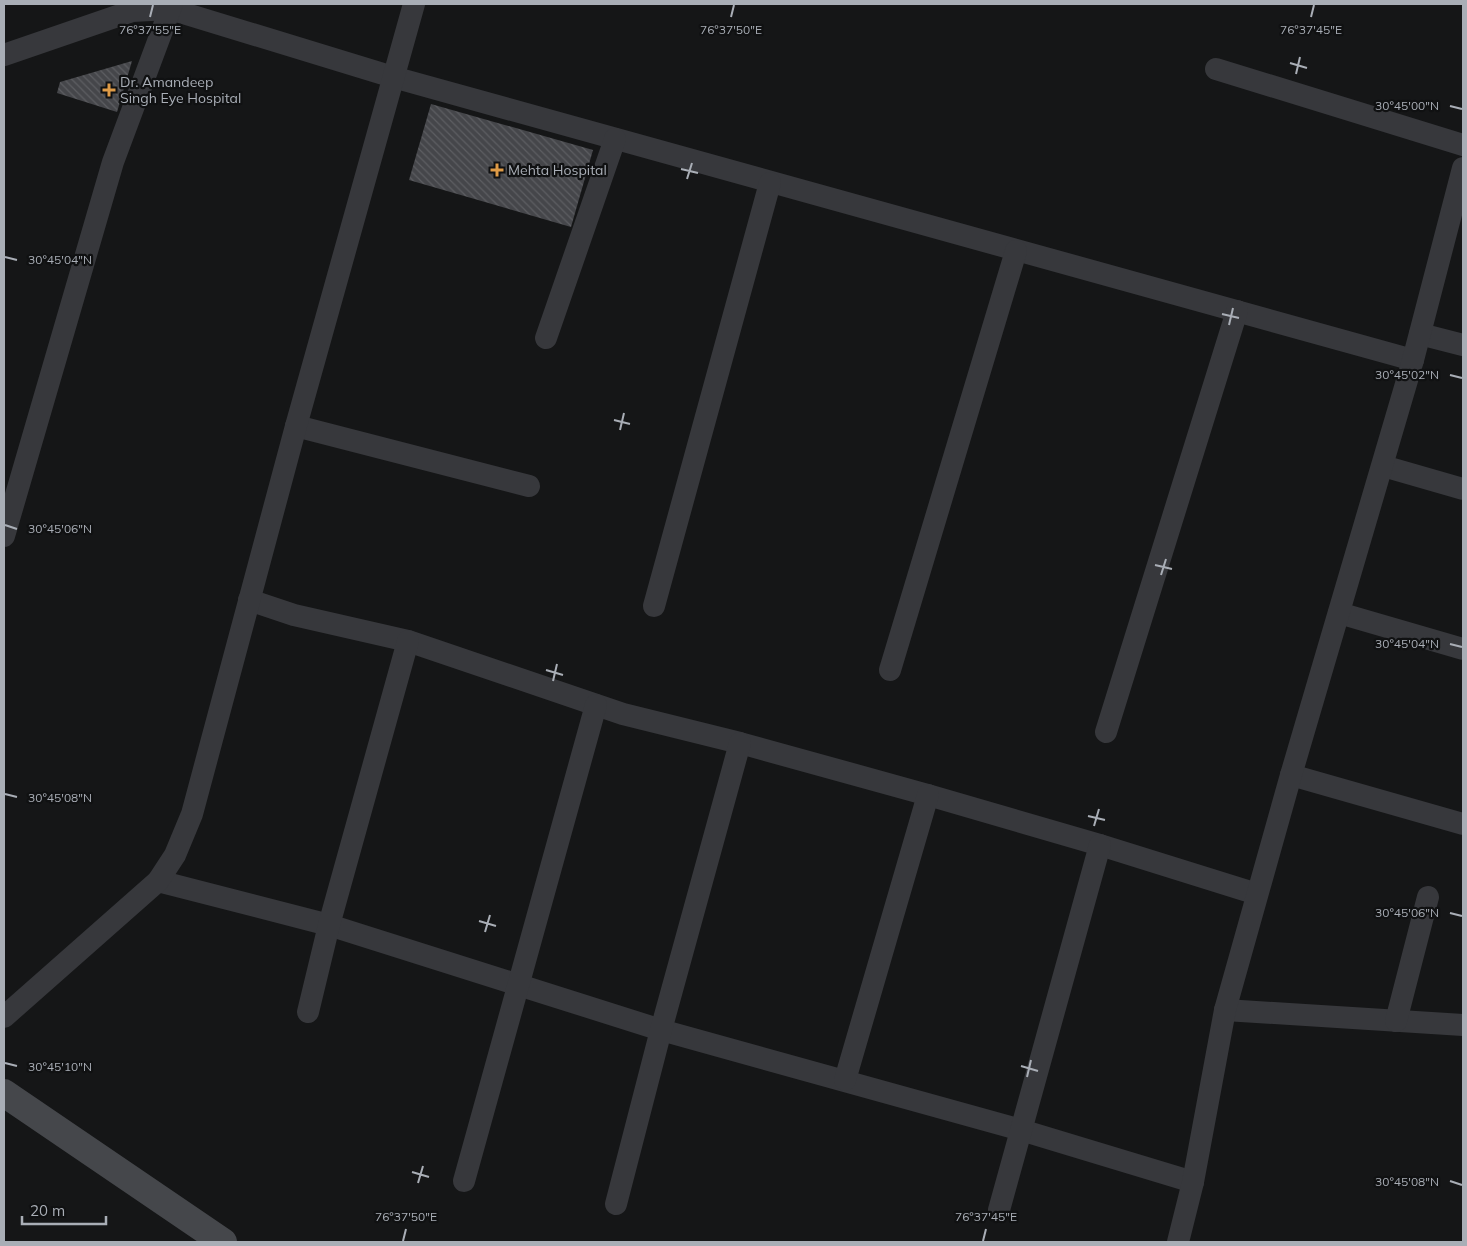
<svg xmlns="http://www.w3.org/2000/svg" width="1467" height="1246" viewBox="0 0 1467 1246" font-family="Mulish,sans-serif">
  <defs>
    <pattern id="building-back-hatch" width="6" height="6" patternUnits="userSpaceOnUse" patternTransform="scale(1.25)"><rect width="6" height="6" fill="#45464a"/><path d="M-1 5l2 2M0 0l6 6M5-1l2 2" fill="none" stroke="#5d5e62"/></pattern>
  </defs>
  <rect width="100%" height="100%" fill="#151617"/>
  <g fill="url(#building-back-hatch)">
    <path d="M132 61 117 112 57 93 60 82Z"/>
    <path d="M431 104 593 150 571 227 409 180Z"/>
  </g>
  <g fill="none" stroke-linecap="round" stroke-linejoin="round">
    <g stroke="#37383c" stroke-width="22">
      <path d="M4 55 132 11 170 9 393 77 1413 360"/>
      <path d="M1216 69 1463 145"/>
      <path d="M1420 334 1463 345"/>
      <path d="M546 338 615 139"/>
      <path d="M296 426 529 486"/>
      <path d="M1383 466 1463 489"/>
      <path d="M4 536 113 162 172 4"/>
      <path d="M249 600 294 615 408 641 623 714 740 743 928 795 1100 845 1257 894"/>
      <path d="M654 606 770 183"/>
      <path d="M1339 613 1463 649"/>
      <path d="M890 670 1016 251"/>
      <path d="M1106 732 1237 311"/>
      <path d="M1291 775 1463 824"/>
      <path d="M158 881 329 925 661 1030 1021 1130 1193 1182"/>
      <path d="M1225 1010 1463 1025"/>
      <path d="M308 1012 329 925 408 641"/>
      <path d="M4 1017 158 881 175 855 192 814 296 426 414 4"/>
      <path d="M1396 1021 1428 897"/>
      <path d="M845 1080 928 795"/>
      <path d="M464 1181 596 705"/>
      <path d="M616 1204 661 1030 740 743"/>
      <path d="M999 1210 1100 845"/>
      <path d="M1178 1242 1193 1182 1225 1010 1291 775 1413 360 1463 168"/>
    </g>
    <path stroke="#45474b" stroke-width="28" d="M4 1093 223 1242"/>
  </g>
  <path fill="none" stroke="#a9aeb6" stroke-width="2" d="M150 17 153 5M731 17 734 5M1311 17 1314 5M1290 63 1307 68M1296 74 1300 57M1450 106 1462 109M681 169 698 173M687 179 692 163M5 257 17 260M1222 314 1239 318M1229 325 1233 308M1450 375 1462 378M614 420 630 424M620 430 624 413M5 525 17 529M1155 565 1172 569M1161 575 1166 559M1450 644 1462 647M546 670 563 675M553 681 557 664M5 794 17 797M1088 816 1105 820M1094 826 1099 809M1450 913 1462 916M479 921 496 926M485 932 490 915M5 1063 17 1066M1021 1066 1038 1071M1027 1077 1031 1060M412 1172 429 1177M1450 1181 1462 1185M418 1183 423 1166M403 1241 406 1229M983 1241 986 1229"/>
  <g fill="#de9b47" stroke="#101112" stroke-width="2">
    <path d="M106.5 82.5h5v5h5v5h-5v5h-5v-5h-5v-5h5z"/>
    <path d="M494.5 162.5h5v5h5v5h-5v5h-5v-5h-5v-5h5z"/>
  </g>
  <g text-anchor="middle" stroke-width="4.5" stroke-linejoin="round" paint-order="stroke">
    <g font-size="14" fill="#a9aeb6" stroke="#101112" text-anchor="start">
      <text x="120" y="87">Dr. Amandeep<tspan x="120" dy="16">Singh Eye Hospital</tspan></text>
      <text x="508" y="175">Mehta Hospital</text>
    </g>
  </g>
  <g font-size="12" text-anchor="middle" fill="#a9aeb6" stroke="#101112" stroke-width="4.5" stroke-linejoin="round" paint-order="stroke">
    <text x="150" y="34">76°37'55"E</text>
    <text x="731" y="34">76°37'50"E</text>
    <text x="1311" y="34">76°37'45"E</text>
    <text x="1407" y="110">30°45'00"N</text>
    <text x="60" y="264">30°45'04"N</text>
    <text x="1407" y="379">30°45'02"N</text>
    <text x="60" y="533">30°45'06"N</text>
    <text x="1407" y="648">30°45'04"N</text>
    <text x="60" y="802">30°45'08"N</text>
    <text x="1407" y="917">30°45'06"N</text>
    <text x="60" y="1071">30°45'10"N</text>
    <text x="1407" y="1186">30°45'08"N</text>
    <text x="406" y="1221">76°37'50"E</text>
    <text x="986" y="1221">76°37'45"E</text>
  </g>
  <rect width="1467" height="1246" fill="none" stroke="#a9aeb6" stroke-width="10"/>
  <path d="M22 1216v8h84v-8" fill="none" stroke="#a9aeb6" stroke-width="2.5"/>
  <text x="30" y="1216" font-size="15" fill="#a9aeb6" stroke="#101112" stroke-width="4" paint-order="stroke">20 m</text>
</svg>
